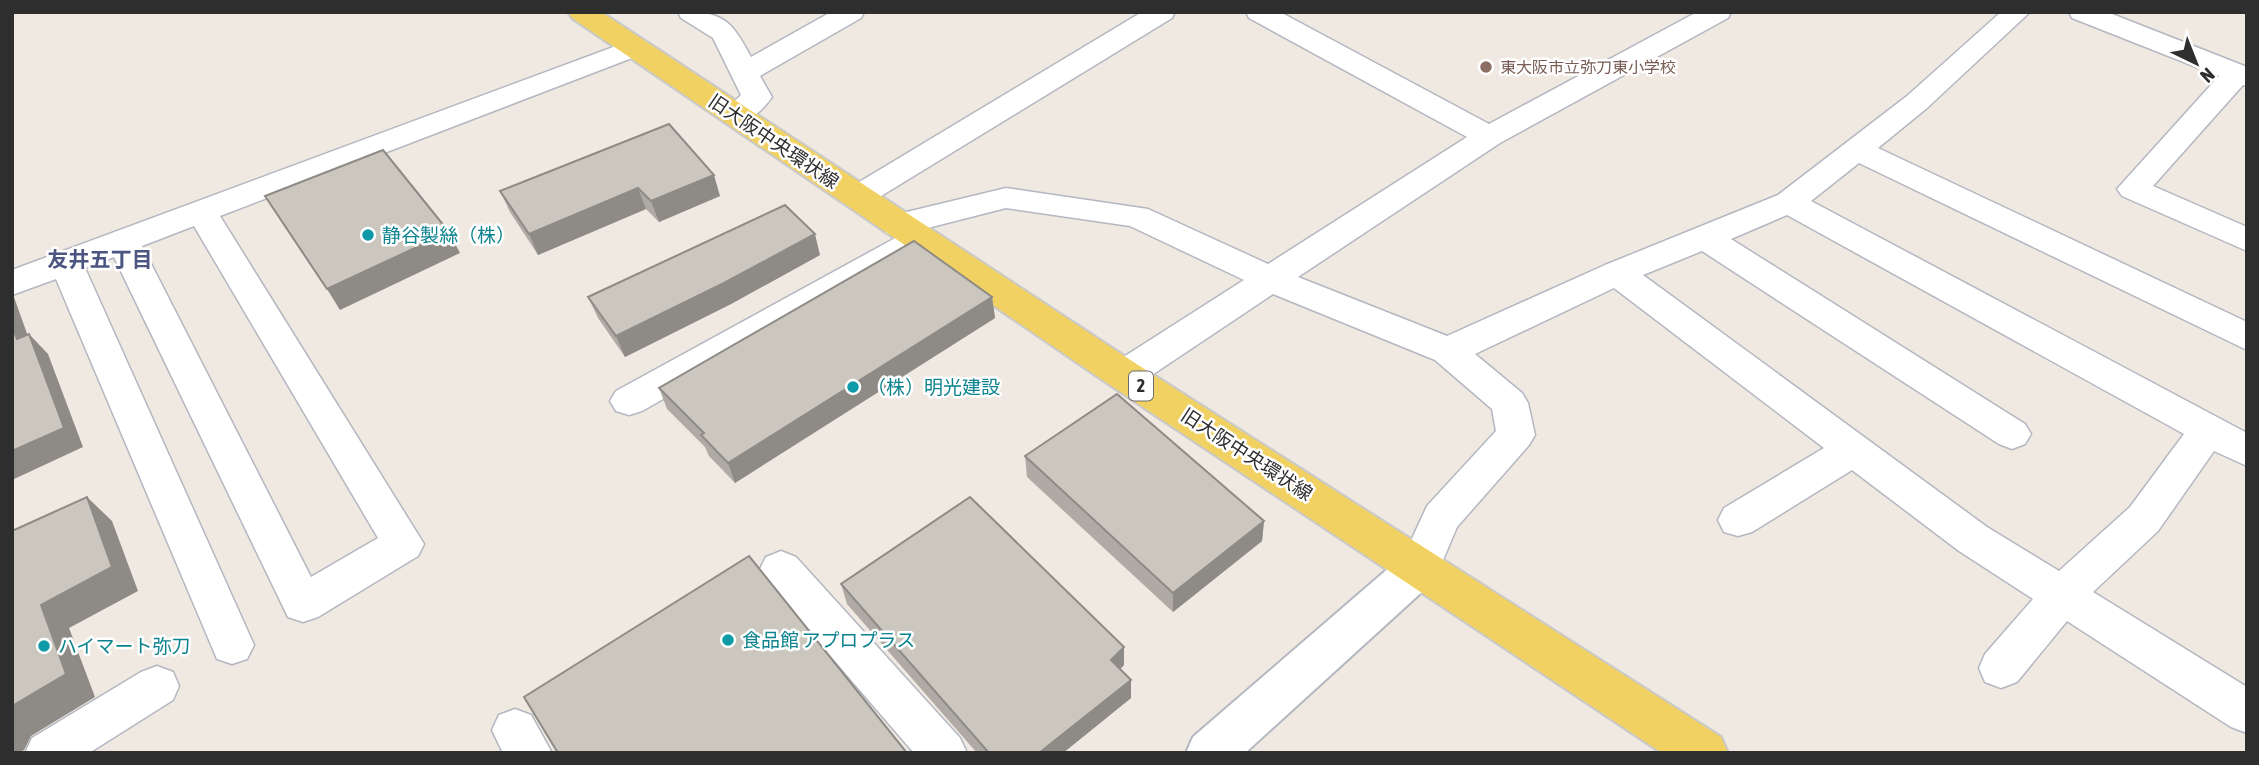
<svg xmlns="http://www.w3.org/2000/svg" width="2259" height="765" viewBox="0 0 2259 765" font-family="'Asap Condensed','Noto Sans JP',sans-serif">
  <rect width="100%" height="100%" fill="#efe9e1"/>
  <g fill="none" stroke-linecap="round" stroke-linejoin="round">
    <g stroke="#b4b7c1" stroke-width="3">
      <g id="minor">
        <path d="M678 12C723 12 730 18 751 57L831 12H864L861 18 760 76 772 97C761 113 745 126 726 121L721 115 741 95 713 38 681 18Z"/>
        <path d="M1142 12H1175L1172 18 868 204 857 207 846 204 841 197 846 190Z"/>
        <path d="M1246 12H1280L1489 124 1697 12H1731L1728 18 1500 143 1298 277 1447 336 1605 265 1778 195 1907 96 2001 12H2030L1927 108 1878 148 2247 322V350L1859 163 1811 201 2247 433V466L2214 451 2158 531 2093 592 2247 687V733L2231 727 2067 621 2017 682 2001 688 1985 682 1979 668 1985 654 2033 599 1959 551 1852 470 1752 532 1738 536 1724 532 1718 520 1724 508 1824 448 1614 288 1475 354 1522 393 1528 403 1535 435 1529 445 1457 527 1435 579 1420 585 1405 579 1399 567 1427 506 1496 431 1492 409 1435 360 1273 294 1137 385 1124 389 1111 385 1106 375 1111 365 1244 280 1130 226 1006 208 912 232 923 235 928 243 923 251 642 411 629 415 616 411 610 401 616 391 899 236 886 233 882 225 886 217 1006 188 1148 209 1268 264 1467 137 1249 18ZM1787 215 2184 434 2130 507 2059 571 1987 527 1643 275 1702 251 1999 444 2012 449 2025 444 2031 434 2025 424 1731 239Z"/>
        <path d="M2069 12H2107L2247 67V86L2243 85 2153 186 2247 227V251L2122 196 2117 189 2219 76 2072 18Z"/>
        <path d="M635 39 645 41 649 47 645 53 220 216 424 544 418 556 318 617 303 622 288 617 114 257 85 268 254 645 247 659 232 664 217 659 56 279 12 295V270ZM194 226 378 538 311 577 142 246Z"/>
        <path d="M781 551 796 557 960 738 967 753H914L766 581 760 569 766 557Z"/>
        <path d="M157 666 173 672 179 686 173 700 89 753H25L32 738 141 672Z"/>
        <path d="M515 709 531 715 552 753H503L492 730 499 715Z"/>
      </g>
    </g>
    <g stroke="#b4b7c1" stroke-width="4">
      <path id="tertiary" d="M1420 549 1435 554 1442 567 1435 580 1245 753H1186L1193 737 1405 554Z"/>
    </g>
    <g stroke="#c9c9c9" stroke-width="4">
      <path id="primary" d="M568 12H601L1138 365 1721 737 1728 753H1662L1110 385 572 18Z"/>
    </g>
    <use href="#minor" fill="#fff" fill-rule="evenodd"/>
    <use href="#tertiary" fill="#fff" fill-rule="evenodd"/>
    <use href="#primary" fill="#f2d163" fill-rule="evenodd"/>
  </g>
  <g fill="#afaba4">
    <path d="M669 124 720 196 659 222 646 209 538 255 510 212 500 191Z"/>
    <path d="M820 255 731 304 625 357 598 318 588 297Z"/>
    <path d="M992 297 995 318 735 483 709 456 705 447 667 409 659 388Z"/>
    <path d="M1025 456 1264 521 1262 541 1173 612 1027 477Z"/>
    <path d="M841 584 1124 665 1120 669 1131 698 1063 753H977L847 604Z"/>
  </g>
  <g fill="#8e8b86">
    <path d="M714 175 720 196 659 222 651 201Z"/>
    <path d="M638 188 646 209 538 255 529 234Z"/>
    <path d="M449 232 460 253 340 310 327 289Z"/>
    <path d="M815 234 820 255 731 304 625 357 616 336Z"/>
    <path d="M12 295 14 297 36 359 17 339 12 326Z"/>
    <path d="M992 297 995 318 735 483 728 463Z"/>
    <path d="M29 334 48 354 83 447 12 480V451Z"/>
    <path d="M87 497 112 521 138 591 69 628 95 697 31 736 24 750 18 753H12V706L41 605Z"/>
    <path d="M1264 521 1262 541 1173 612V593Z"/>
    <path d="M1124 647V665L1111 679V660Z"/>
    <path d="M1131 680V698L1063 753H1039Z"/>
  </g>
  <g fill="#cbc7bf" stroke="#8e8b86" stroke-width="2">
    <path d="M669 124 714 175 651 201 638 188 529 234 500 191Z"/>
    <path d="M383 150 449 232 327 289 265 196Z"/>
    <path d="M785 205 815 234 724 283 616 336 588 297Z"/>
    <path d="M914 241 992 297 728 463 701 435 704 433 659 388Z"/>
    <path d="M12 326 17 339 29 334 64 428 12 451Z"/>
    <path d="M1117 394 1264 521 1173 593 1025 456Z"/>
    <path d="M87 497 112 567 41 605 66 674 12 706V531Z"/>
    <path d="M970 497 1124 647 1111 660 1131 680 1039 753H989L841 584Z"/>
    <path d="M749 556 907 753H558L524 697Z"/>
  </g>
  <circle fill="#8d6e63" stroke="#fff" stroke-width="2.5" cx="1486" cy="67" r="7"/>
  <g fill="#0f9aa8" stroke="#fff" stroke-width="2.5">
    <circle cx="368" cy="235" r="7"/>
    <circle cx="853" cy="387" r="7"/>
    <circle cx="728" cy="640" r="7"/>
    <circle cx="44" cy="646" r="7"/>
  </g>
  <g text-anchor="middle" stroke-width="5" stroke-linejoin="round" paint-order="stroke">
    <g font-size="16" fill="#785e54" stroke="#fff" text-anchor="start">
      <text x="1500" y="73">東大阪市立弥刀東小学校</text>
    </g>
    <rect fill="#fff" stroke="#6d6d6d" stroke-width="2" x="1129" y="371.5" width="24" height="29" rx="5"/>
    <g font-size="18" font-weight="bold" fill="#2e2e2e">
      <text x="1141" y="392">2</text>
    </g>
    <g font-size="19" fill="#2e2e2e" stroke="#fff">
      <text transform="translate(774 141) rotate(34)" y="7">旧大阪中央環状線</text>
      <text transform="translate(1247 454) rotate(33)" y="7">旧大阪中央環状線</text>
    </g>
    <g font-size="19" fill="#0d838f" stroke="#fff" text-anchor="start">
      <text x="382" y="242">静谷製絲（株）</text>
      <text x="867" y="394">（株）明光建設</text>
      <text x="742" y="647">食品館 アプロプラス</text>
      <text x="58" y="653">ハイマート弥刀</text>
    </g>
    <g font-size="21" font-weight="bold" fill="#4d5680" stroke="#fff">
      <text x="100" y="267">友井五丁目</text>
    </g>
  </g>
  <rect width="2259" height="765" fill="none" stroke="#2e2e2e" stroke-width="28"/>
  <g transform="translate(2196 63) rotate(137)" stroke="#ffffff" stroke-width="5" paint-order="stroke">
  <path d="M0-5L12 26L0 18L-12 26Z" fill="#2e2e2e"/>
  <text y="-10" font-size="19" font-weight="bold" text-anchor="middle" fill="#2e2e2e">N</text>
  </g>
</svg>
